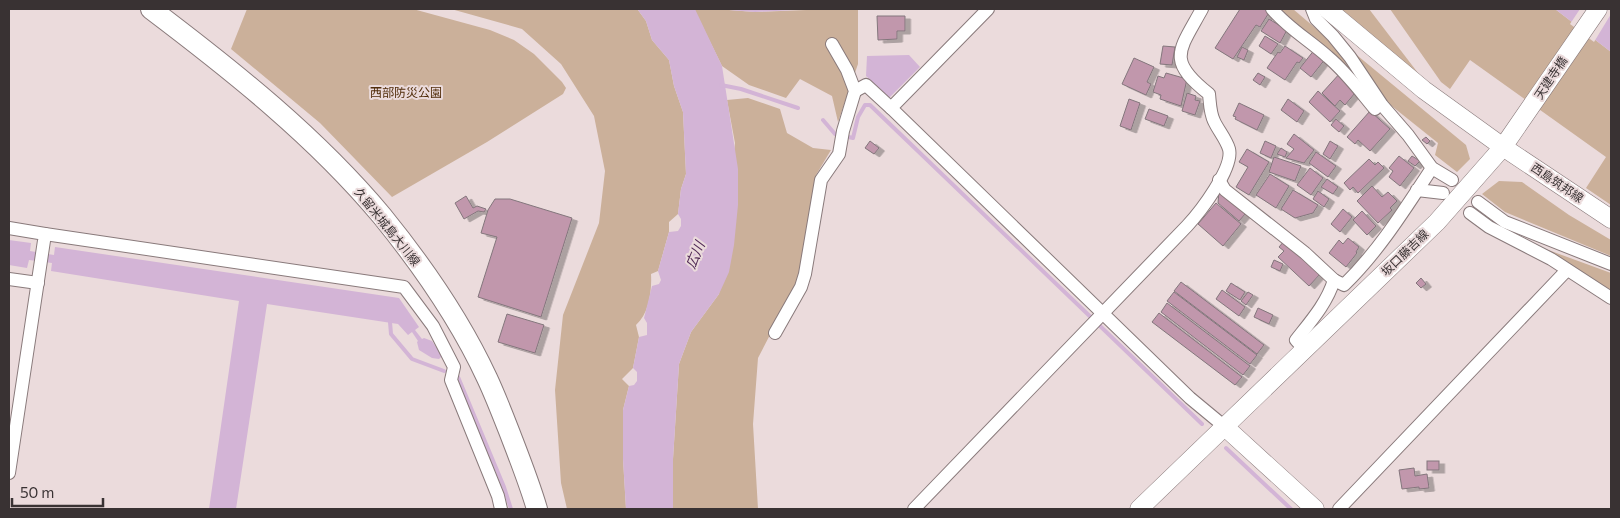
<svg xmlns="http://www.w3.org/2000/svg" width="1620" height="518" viewBox="0 0 1620 518" font-family="Commissioner,'Noto Sans JP',sans-serif">
  <defs>
    <filter id="shadow"><feDropShadow dx="5.5" dy="3" stdDeviation="0" flood-color="#0004"/></filter>
  </defs>
  <rect width="100%" height="100%" fill="#ebdbdc"/>
  <g fill="#cbb09a">
    <path d="M247 9H413L490 30 514 40 534 54 562 82 566 88 563 94 487 142 392 197 320 123 231 49Z"/>
    <path d="M451 9H635L638 10 646 21 652 40 669 60 674 86 683 112 686 174 681 189 678 214 669 222V232L658 271 651 274C652 291 649 314 636 325L639 337 633 368 622 379 629 386 623 410V459L626 509H567L561 483 555 390 563 315 599 223 605 171 594 116 561 64 522 29Z"/>
    <path d="M694 9H716L755 12 806 10 807 9H858V64L838 122 832 96 800 79 786 98 749 85 722 66Z"/>
    <path d="M1281 9H1293L1334 44 1351 71 1293 26Z"/>
    <path d="M1337 9H1369L1418 73Z"/>
    <path d="M1390 9H1555L1611 52V205L1586 188 1606 157 1470 60 1450 89 1441 82Z"/>
    <path d="M1347 47 1466 145 1470 159 1457 172 1435 155 1438 143 1388 103Z"/>
    <path d="M748 98 780 109 787 133 813 148 831 150 816 175 800 277 758 358 753 424 758 509H673V459L679 364 691 332 719 294 735 143 727 100Z"/>
    <path d="M1499 181 1522 182 1569 215 1611 240V256L1505 212 1482 194Z"/>
    <path d="M1540 247 1611 273V292Z"/>
  </g>
  <g fill="#d3b4d6">
    <path d="M635 9H695L722 66 738 169V205L734 245 729 272 719 294 691 332 679 364 673 459V509H626L623 459V410L629 386 634 385 637 381V372L633 368 639 337 647 335V323L644 318 652 286 659 284 661 280 658 271 669 232 678 231 681 226V219L678 214 681 189 686 174 683 112 674 86 669 60 652 40 646 21 638 10Z"/>
    <path d="M716 9H794V10L755 12Z"/>
    <path d="M1555 9H1611V52Z"/>
    <path d="M909 55 920 67 889 98 866 76 867 56Z"/>
    <path d="M9 240 31 243 30 251 54 255 55 247 399 298 419 327 415 330 422 339 424 338 432 341 442 356 439 359 432 358 419 350 417 342 418 341 412 332 408 335 398 324 267 304 236 509H209L239 301 51 271 52 263 29 260 27 268 9 265Z"/>
  </g>
  <path fill="#ebdbdc" d="M1580 9H1611V14L1594 42 1570 24Z"/>
  <g fill="none" stroke-linecap="round" stroke-linejoin="round">
    <g stroke="#d3b4d6" stroke-width="4">
      <path d="M721 85 741 89 798 108"/>
      <path d="M823 120 835 134 853 138 858 117 865 105H870L1202 424"/>
      <path d="M390 322 391 334 412 359 444 371"/>
      <path d="M458 377 504 487 511 509"/>
      <path d="M1226 448 1291 509"/>
    </g>
  </g>
  <g fill="#c197ac" stroke="#83767c" filter="url(#shadow)">
    <path d="M1240 9H1266L1270 11 1260 27 1256 25 1233 59 1215 48Z"/>
    <path d="M877 16H905V31H897V39L878 40Z"/>
    <path d="M1269 19 1287 30 1280 43 1261 31Z"/>
    <path d="M1265 36 1278 44 1271 54 1259 46Z"/>
    <path d="M1163 46 1175 47 1172 65 1160 64Z"/>
    <path d="M1285 46 1303 58 1299 63 1297 62 1285 80 1267 68 1278 52 1280 53Z"/>
    <path d="M1242 47 1248 50 1244 60 1237 57Z"/>
    <path d="M1315 49 1326 58 1311 77 1300 68Z"/>
    <path d="M1134 58 1154 67 1147 82 1151 84 1146 95 1122 84Z"/>
    <path d="M1341 72 1351 81 1347 85 1355 93 1345 105 1340 100 1335 106 1322 93Z"/>
    <path d="M1166 73 1187 79 1181 106 1160 99 1161 95 1153 92 1158 76 1164 78Z"/>
    <path d="M1258 73 1265 77 1260 85 1253 80Z"/>
    <path d="M1318 91 1340 111 1330 122 1309 102Z"/>
    <path d="M1187 93 1196 96 1195 100 1200 101 1195 115 1182 111Z"/>
    <path d="M1129 99 1140 103 1131 130 1120 126Z"/>
    <path d="M1288 99 1304 111 1297 122 1281 110Z"/>
    <path d="M1239 103 1264 115 1257 130 1235 119 1236 117 1233 116Z"/>
    <path d="M1149 109 1168 116 1164 126 1145 119Z"/>
    <path d="M1370 111 1390 129 1370 151 1358 140 1355 144 1347 137Z"/>
    <path d="M1336 119 1344 126 1339 132 1331 125Z"/>
    <path d="M1294 134 1314 150 1304 163 1286 158 1294 149 1287 144Z"/>
    <path d="M1426 137 1430 141 1427 144 1422 140Z"/>
    <path d="M870 141 879 148 874 154 865 148Z"/>
    <path d="M1265 141 1276 146 1271 158 1260 153Z"/>
    <path d="M1330 141 1338 146 1330 159 1323 154Z"/>
    <path d="M1281 148 1287 152 1285 157 1277 154Z"/>
    <path d="M1247 149 1269 162 1249 195 1236 187 1248 167 1239 162Z"/>
    <path d="M1316 152 1336 166 1328 177 1309 163Z"/>
    <path d="M1399 156 1414 168 1400 186 1389 177 1393 171 1389 168Z"/>
    <path d="M1412 156 1420 161 1415 166 1408 161Z"/>
    <path d="M1274 157 1301 166 1295 181 1269 172Z"/>
    <path d="M1369 159 1375 165 1378 162 1384 168 1358 193 1353 187 1350 190 1344 183Z"/>
    <path d="M1310 168 1323 178 1311 195 1297 185Z"/>
    <path d="M1270 174 1289 186 1276 208 1256 195Z"/>
    <path d="M1327 179 1338 187 1333 194 1321 187Z"/>
    <path d="M1372 186 1382 197 1388 192 1397 201 1390 208 1392 210 1378 223 1357 201Z"/>
    <path d="M1219 190 1246 213 1239 221 1218 203Z"/>
    <path d="M1293 190 1318 205 1313 213 1295 218 1281 209Z"/>
    <path d="M1318 191 1329 199 1324 207 1313 199Z"/>
    <path d="M466 196 473 208 477 206 486 209 484 212 478 211 464 219 455 203Z"/>
    <path d="M495 199H510L572 218 541 317 478 297 497 237 481 233 488 210Z"/>
    <path d="M1216 203 1241 224 1223 246 1198 224Z"/>
    <path d="M1343 209 1352 217 1340 232 1331 224Z"/>
    <path d="M1362 211 1376 226 1367 235 1353 220Z"/>
    <path d="M1348 238 1359 247 1356 252 1357 253 1346 267 1329 253 1339 240 1343 244Z"/>
    <path d="M1285 240 1321 273 1309 286 1278 257 1284 251 1279 247Z"/>
    <path d="M1274 260 1283 264 1280 271 1271 267Z"/>
    <path d="M1421 278 1426 284 1421 288 1416 283Z"/>
    <path d="M1181 282 1264 345 1257 354 1174 291Z"/>
    <path d="M1231 283 1245 292 1240 300 1226 291Z"/>
    <path d="M1222 290 1245 307 1239 316 1216 299Z"/>
    <path d="M1174 292 1257 355 1250 364 1167 301Z"/>
    <path d="M1248 292 1253 295 1246 305 1241 301Z"/>
    <path d="M1167 303 1250 366 1243 375 1161 312Z"/>
    <path d="M1258 308 1273 315 1269 324 1254 317Z"/>
    <path d="M1159 313 1242 377 1235 385 1152 322Z"/>
    <path d="M507 314 544 325 535 353 498 342Z"/>
    <rect x="1427" y="461" width="12" height="9"/>
    <path d="M1414 468 1415 476 1427 474 1429 488 1419 489V487L1402 489 1399 470Z"/>
  </g>
  <g fill="none" stroke-linecap="round" stroke-linejoin="round">
    <g stroke="#897a7b" stroke-width="14">
      <g id="street">
        <path d="M988 9 891 108 1190 398 1225 427"/>
        <path d="M1272 9C1288 28 1309 40 1328 57 1346 72 1360 91 1375 109"/>
        <path d="M1312 9 1316 19 1333 36 1350 57 1382 105 1408 135 1432 168 1452 180"/>
        <path d="M855 91 866 85 891 108"/>
        <path d="M1219 180 1225 190 1305 253 1334 280 1344 285C1379 251 1405 209 1432 168"/>
        <path d="M1417 190 1443 193"/>
        <path d="M1478 202 1505 222 1611 264"/>
        <path d="M1470 213 1489 227 1551 259 1611 298"/>
        <path d="M9 228 45 234 9 473"/>
        <path d="M45 234 404 287 433 326 454 367 451 380 498 496 501 509"/>
        <path d="M9 279 38 283"/>
        <path d="M775 333 801 287 805 274 821 180 839 154 843 131 855 91 847 70 832 44"/>
        <path d="M1304 349 1296 340C1311 321 1327 303 1334 280"/>
        <path d="M914 509 1187 226C1200 212 1234 168 1229 149 1226 139 1218 130 1214 121 1210 113 1210 103 1209 94 1166 60 1179 51 1202 9"/>
        <path d="M1339 509 1567 270"/>
      </g>
    </g>
    <g stroke="#897a7b" stroke-width="19">
      <g id="secondary">
        <path d="M1327 9 1424 90 1503 147 1611 219"/>
        <path d="M1225 427 1315 509"/>
        <path d="M1139 509 1437 222 1503 147 1598 9"/>
      </g>
    </g>
    <g stroke="#897a7b" stroke-width="22">
      <path id="primary" d="M151 9C233 71 316 137 382 216 421 264 461 322 487 378 495 395 502 413 509 431 519 457 529 482 537 509"/>
    </g>
    <use href="#street" stroke="#fff" stroke-width="12"/>
    <use href="#secondary" stroke="#fff" stroke-width="18"/>
    <use href="#primary" stroke="#fff" stroke-width="20"/>
  </g>
  <g text-anchor="middle" stroke-width="4" stroke-linejoin="round" paint-order="stroke">
    <g font-size="12" fill="#393233" stroke="#ebdbdc">
      <text transform="translate(1551 78) rotate(-56)" y="4">天建寺橋</text>
      <text transform="translate(1557 183) rotate(34)" y="4">西島筑邦線</text>
      <text transform="translate(387 227) rotate(51)" y="4">久留米城島大川線</text>
      <text transform="translate(1405 253) rotate(-44)" y="4">坂口藤吉線</text>
    </g>
    <g font-size="12" fill="#512d0a" stroke="#ebdbdc">
      <text x="406" y="97">西部防災公園</text>
    </g>
    <g font-size="14" font-style="italic" fill="#522b57" stroke="#ebdbdc">
      <text transform="translate(695 255) rotate(-67)" y="5">広川</text>
    </g>
  </g>
  <rect width="1620" height="518" fill="none" stroke="#393233" stroke-width="20"/>
  <path d="M12 498v8h91v-8" fill="none" stroke="#393233" stroke-width="2.5"/>
  <text x="20" y="498" font-size="15" fill="#393233" stroke="#ebdbdc" stroke-width="4" paint-order="stroke">50 m</text>
</svg>
